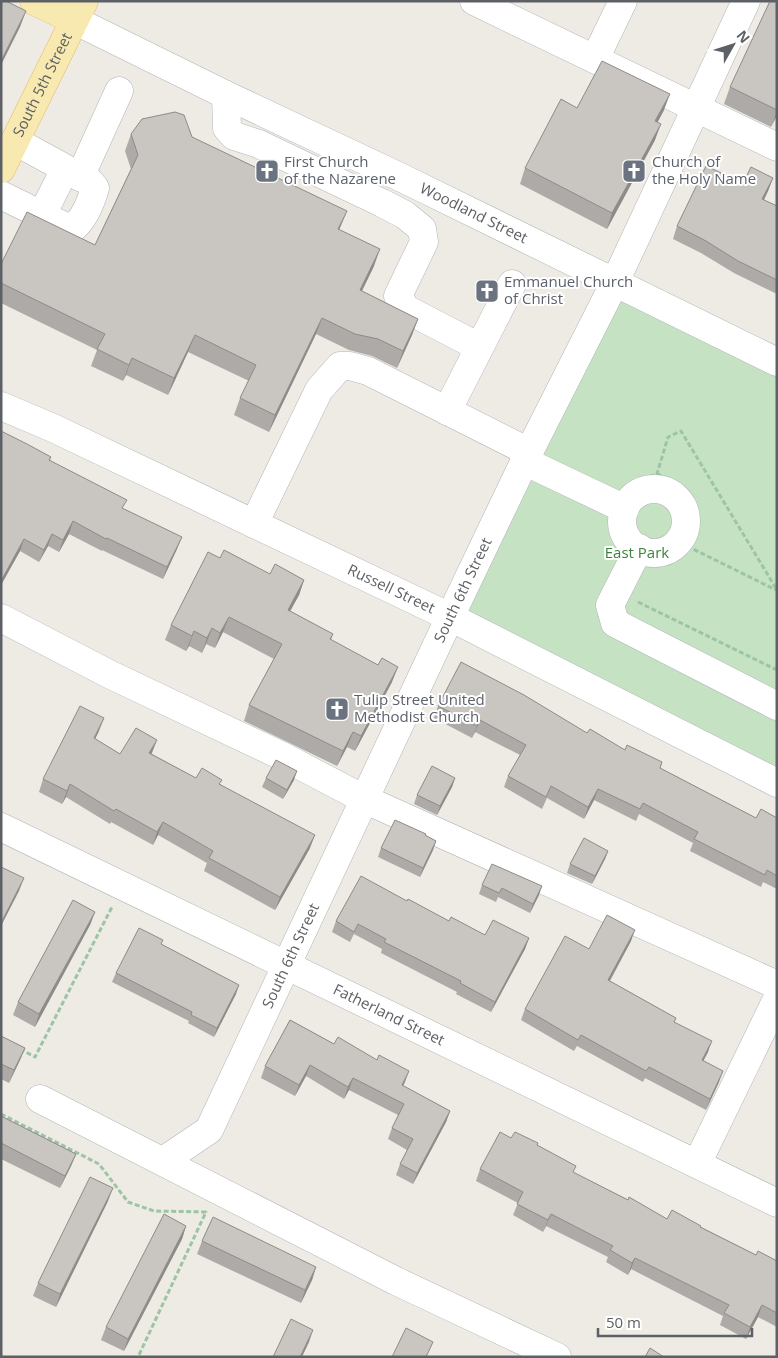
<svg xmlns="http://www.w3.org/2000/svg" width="778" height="1358" viewBox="0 0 778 1358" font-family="'Open Sans',sans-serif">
  <rect width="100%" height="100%" fill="#eeebe5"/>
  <path fill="#c5e3c3" d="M615 282 777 360V777L450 617Z"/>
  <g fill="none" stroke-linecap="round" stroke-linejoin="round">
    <g stroke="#b2b5b8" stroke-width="29">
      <g id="minor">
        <path d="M474 1 777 147"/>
        <path id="s1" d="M74 20 226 95 400 177 777 362"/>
        <path d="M595 59 623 1"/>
        <path d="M226 95 227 128 234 136 259 144 382 203 405 215 422 229 424 242 398 296 406 309 479 347"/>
        <path d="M80 177 119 91"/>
        <path d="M1 195 66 227 73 228C84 219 91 202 95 188L90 182 15 141"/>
        <path d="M42 215 65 169"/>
        <path id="s2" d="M1 406 53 428 450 617 777 783"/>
        <path d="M447 411 512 284"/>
        <path d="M524 461 625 509"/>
        <circle cx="654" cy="521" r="32"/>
        <path d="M254 524 319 390 340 366H350L368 371 529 452"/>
        <path d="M639 548 610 605 615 623 777 706"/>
        <path d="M1 618 111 675 284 757 364 799 777 985"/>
        <path id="s3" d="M1 827 777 1203"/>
        <path d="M40 1099 396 1281 557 1357"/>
        <path id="s4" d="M163 1161 209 1130 450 617 529 452 615 282 746 1"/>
        <path d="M697 1164 777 999"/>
      </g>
    </g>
    <g stroke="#e5bc67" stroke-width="29">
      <g id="major">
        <path d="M34 1 74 20"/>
        <path id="s5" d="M1 169 84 1"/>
      </g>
    </g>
    <g stroke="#9ec4a6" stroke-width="3" stroke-dasharray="5 2.5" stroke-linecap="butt">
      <path d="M657 474 676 482 691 497 697 526 687 546 676 557 660 559"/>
      <path d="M628 485 657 474 668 437 681 431 777 590"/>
      <path d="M687 546 776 590"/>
      <path d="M638 602 777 670"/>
      <path d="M20 1049 35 1057 112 907"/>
      <path d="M1 1114 99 1164 128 1202 154 1211 206 1212 138 1357"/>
    </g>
    <use href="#minor" stroke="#fff" stroke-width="28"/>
    <use href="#major" stroke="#f8e9b0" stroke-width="28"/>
  </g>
  <g fill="#adaaa7">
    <path d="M777 1V115L771 127 724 104 730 87Z"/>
    <path d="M577 108 664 110 657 122 655 140 607 229 520 184 525 168Z"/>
    <path d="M131 134 192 137 340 230 374 266 362 291 418 319 412 335 397 368 372 356 349 350 316 334 269 432 234 415 240 398 249 381 188 352 168 395 126 375 123 381 91 366 97 350 1 303V264L95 245 131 169 125 151Z"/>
    <path d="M773 178 768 191 764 200 777 206V294L734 273 701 253 673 239 677 226 743 183Z"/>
    <path d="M1 431 51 457 50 460 124 509 177 549 163 579 102 550V551L69 534 59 552 48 546 39 562 20 551 1 585Z"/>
    <path d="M220 558 270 574 304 580 299 595 290 611 333 634 331 640 392 682 355 751 347 747 337 766 244 721 249 705 274 659 223 632 215 648 206 644 202 653 189 646 186 651 165 640 171 625Z"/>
    <path d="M438 706 587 733 625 750 662 762 660 768 756 818H777V889L763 882 761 887 690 851 693 843 639 814 636 821 594 800 584 819 547 798 542 809 504 787 508 776 520 755 475 732 472 738 434 718Z"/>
    <path d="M99 731 95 739 120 754H152L196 778 220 784 310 848 275 910 204 871 207 863 158 835 153 845 111 822 110 824 66 797 62 804 39 792 43 779Z"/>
    <path d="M266 778 294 780 283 799 262 787Z"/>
    <path d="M455 778 452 787 437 815 414 804 417 795Z"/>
    <path d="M425 835 436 841 433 850 420 877 378 857 381 848Z"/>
    <path d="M608 851 605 859 592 884 567 873 570 864Z"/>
    <path d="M482 885 539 895 530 913 498 897 496 902 479 894Z"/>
    <path d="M407 901 449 921 485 935 529 938 525 949 491 1012 456 994 457 992 381 953 382 949 354 934 350 942 332 932 336 921Z"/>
    <path d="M95 912 90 925 35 1027 13 1015 18 1002Z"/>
    <path d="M631 941 610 981 676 1018 674 1022 708 1052 703 1061 719 1082 706 1110 645 1078 643 1082 577 1046 574 1051 521 1020 525 1009 589 949Z"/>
    <path d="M161 945 236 994 214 1037 188 1023 189 1021 112 982 116 973Z"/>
    <path d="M290 1020 405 1082 403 1086 450 1111 446 1122 413 1184 396 1175 400 1164 407 1150 388 1139 392 1128 398 1115 349 1090 344 1099 306 1076 295 1096 261 1078 265 1066Z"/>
    <path d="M1 1036 25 1048 20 1060 9 1083 1 1079Z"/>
    <path d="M1 1116 76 1154 71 1166 60 1188 1 1159Z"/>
    <path d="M511 1138 537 1145 574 1173 667 1219 701 1227 756 1255 777 1261V1327L758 1317 746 1339 720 1325 723 1316 631 1269 628 1275 606 1262 608 1257 546 1226 543 1232 513 1215 518 1203 476 1181 480 1169Z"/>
    <path d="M108 1201 56 1307 33 1296 38 1283Z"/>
    <path d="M186 1226 182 1239 124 1351 101 1340 106 1327Z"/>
    <path d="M202 1241 316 1267 312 1280 301 1303 197 1254Z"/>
  </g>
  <g fill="#8d8b88">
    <path d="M26 11 20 27 1 65V61Z"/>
    <path d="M670 94 664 110 650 137 655 121Z"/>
    <path d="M777 112V115L771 127Z"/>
    <path d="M661 124 655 140 607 229 612 213Z"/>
    <path d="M773 178 768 191 758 212 762 199Z"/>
    <path d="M347 211 340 228 332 245 338 229Z"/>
    <path d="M380 249 374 266 354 307 360 290Z"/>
    <path d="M322 318 316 334 269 432 275 415Z"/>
    <path d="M418 319 412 335 397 368 403 351Z"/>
    <path d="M195 335 188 352 168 395 174 378Z"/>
    <path d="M132 358 126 375 123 381 129 365Z"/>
    <path d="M73 521 69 534 59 552 63 540Z"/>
    <path d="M52 534 48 546 39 562 44 550Z"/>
    <path d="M182 537 177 549 163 579 167 567Z"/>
    <path d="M24 539 20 551 1 585V581Z"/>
    <path d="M304 580 299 595 282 626 288 610Z"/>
    <path d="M229 617 223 632 215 648 220 633Z"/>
    <path d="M212 628 206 644 202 653 207 638Z"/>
    <path d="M194 631 189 646 186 651Z"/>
    <path d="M398 667 392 682 355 751 361 736Z"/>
    <path d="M104 718 99 731 89 751 94 738Z"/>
    <path d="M480 720 475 732 472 738 477 726Z"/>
    <path d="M353 732 347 747 337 766 343 751Z"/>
    <path d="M157 740 152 753 145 766 149 753Z"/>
    <path d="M297 771 294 780 283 799 287 790Z"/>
    <path d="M455 778 452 787 437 815 440 806Z"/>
    <path d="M70 784 66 797 62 804 67 791Z"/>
    <path d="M598 789 594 800 584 819 588 807Z"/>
    <path d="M163 822 158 835 153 845 157 832Z"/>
    <path d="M315 835 310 848 275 910 280 897Z"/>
    <path d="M436 841 433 850 420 877 423 868Z"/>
    <path d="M608 851 605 859 592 884 595 876Z"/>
    <path d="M24 878 19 891 1 926V923Z"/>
    <path d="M542 886 539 895 530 913 533 904Z"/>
    <path d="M95 912 90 925 35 1027 39 1014Z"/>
    <path d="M635 930 631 941 604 991 608 980Z"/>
    <path d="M529 938 525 949 491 1012 495 1002Z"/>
    <path d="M239 985 236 994 214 1037 217 1028Z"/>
    <path d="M712 1041 708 1052 698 1071 702 1060Z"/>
    <path d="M25 1048 20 1060 9 1083 14 1070Z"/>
    <path d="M310 1065 306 1076 295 1096 299 1085Z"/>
    <path d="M409 1071 405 1082 397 1097 402 1085Z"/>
    <path d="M723 1071 719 1082 706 1110 710 1099Z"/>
    <path d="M353 1078 349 1090 344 1099 348 1087Z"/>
    <path d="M450 1111 446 1122 413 1184 417 1173Z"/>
    <path d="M76 1154 71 1166 60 1188 65 1176Z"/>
    <path d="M113 1188 108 1201 56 1307 60 1294Z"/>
    <path d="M551 1214 546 1226 543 1232 548 1220Z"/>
    <path d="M186 1226 182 1239 124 1351 128 1339Z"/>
    <path d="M635 1258 631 1269 628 1275 632 1263Z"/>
    <path d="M316 1267 312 1280 301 1303 305 1290Z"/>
    <path d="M762 1305 758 1317 746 1339 750 1327Z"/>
    <path d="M313 1330 309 1342 302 1357H300Z"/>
  </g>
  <g fill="#c9c6c2" stroke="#8d8b88">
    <path d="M1 1H6L26 11 1 61Z"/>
    <path d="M770 1H777V110L730 87Z"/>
    <path d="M602 61 670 94 655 121 661 124 612 213 525 168 561 99 577 108Z"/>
    <path d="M175 112 184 115 192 137 347 211 338 229 380 249 360 290 418 319 403 351 378 339 355 334 322 318 275 415 240 398 256 365 195 335 174 378 132 358 129 365 97 349 105 334 1 283V264L27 212 95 245 138 155 131 134 142 119Z"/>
    <path d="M706 166 743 183 751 167 773 178 762 199 777 206V280L738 261 706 241 677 226Z"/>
    <path d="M1 431 27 444 51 457 49 460 127 500 122 508 182 537 167 567 107 538 106 539 73 521 63 540 52 534 44 550 24 539 1 581Z"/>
    <path d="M224 550 270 574 275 564 304 580 288 610 333 634 330 639 378 665 382 658 398 667 361 736 353 732 343 751 249 705 282 644 229 617 220 633 212 628 207 638 194 631 192 636 171 625 208 552 220 558Z"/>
    <path d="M461 662 524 695 587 733 590 729 625 750 627 745 662 762 660 768 756 818 761 809 777 818V876L767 870 765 875 694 839 698 832 643 803 640 809 598 789 588 807 551 786 546 797 508 776 526 745 480 720 477 726 438 706Z"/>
    <path d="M80 706 104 718 94 738 120 754 136 728 157 740 149 753 196 778 202 768 222 780 219 784 315 835 280 897 209 858 213 851 163 822 157 832 116 809 114 811 70 784 67 791 43 779Z"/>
    <path d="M276 760 297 771 287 790 266 778Z"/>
    <path d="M432 766 455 778 440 806 417 795Z"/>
    <path d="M395 820 426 834 425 835 436 841 423 868 381 848Z"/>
    <path d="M584 838 608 851 595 876 570 864Z"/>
    <path d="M492 864 542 886 533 904 502 888 499 893 482 885Z"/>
    <path d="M1 867 24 878 1 923Z"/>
    <path d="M361 876 407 901 408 899 449 921 451 917 485 935 493 920 529 938 495 1002 460 983 461 981 384 942 386 939 358 924 354 932 336 921Z"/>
    <path d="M73 900 95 912 39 1014 18 1002Z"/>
    <path d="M607 915 635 930 608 980 676 1018 674 1022 712 1041 702 1060 723 1071 710 1099 649 1067 646 1071 581 1035 578 1040 525 1009 565 936 589 949Z"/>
    <path d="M139 928 163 940 161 944 239 985 217 1028 191 1015 192 1012 116 973Z"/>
    <path d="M290 1020 334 1044 338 1037 377 1060 379 1055 409 1071 402 1085 450 1111 417 1173 400 1164 413 1139 392 1128 404 1104 353 1078 348 1087 310 1065 299 1085 265 1066Z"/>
    <path d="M1 1036 25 1048 14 1070 1 1064Z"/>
    <path d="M1 1116 76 1154 65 1176 1 1143Z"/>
    <path d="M500 1132 511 1138 515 1132 538 1143 537 1145 576 1166 573 1172 628 1200 629 1197 667 1219 672 1210 701 1226 700 1227 756 1255 758 1251 777 1261V1313L762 1305 750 1327 724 1313 729 1305 635 1258 632 1263 610 1250 613 1246 551 1214 548 1220 517 1204 523 1192 480 1169Z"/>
    <path d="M90 1177 113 1188 60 1294 38 1283Z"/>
    <path d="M164 1214 186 1226 128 1339 106 1327Z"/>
    <path d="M213 1217 316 1267 305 1290 202 1241Z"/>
    <path d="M291 1319 313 1330 300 1357H273Z"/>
    <path d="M406 1328 433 1342 426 1357H392Z"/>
    <path d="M650 1348 664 1357H645Z"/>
  </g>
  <defs>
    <g id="church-square" transform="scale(1.25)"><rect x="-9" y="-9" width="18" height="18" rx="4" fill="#6b7280" stroke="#fff"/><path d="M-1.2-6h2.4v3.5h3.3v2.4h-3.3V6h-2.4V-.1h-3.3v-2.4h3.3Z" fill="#fff"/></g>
  </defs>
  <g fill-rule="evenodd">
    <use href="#church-square" x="267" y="171"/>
    <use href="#church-square" x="634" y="171"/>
    <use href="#church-square" x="487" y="291"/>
    <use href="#church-square" x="337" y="709"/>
  </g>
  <g text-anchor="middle" stroke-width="4" stroke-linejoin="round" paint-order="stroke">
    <g font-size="15" fill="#5d6064" stroke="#fff">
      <text dy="5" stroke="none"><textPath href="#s5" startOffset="94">South 5th Street</textPath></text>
      <text dy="5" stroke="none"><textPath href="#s1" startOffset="444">Woodland Street</textPath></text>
      <text dy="5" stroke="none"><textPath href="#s4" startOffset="652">South 6th Street</textPath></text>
      <text dy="5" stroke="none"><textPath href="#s2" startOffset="431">Russell Street</textPath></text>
      <text dy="5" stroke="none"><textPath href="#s4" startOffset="248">South 6th Street</textPath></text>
      <text dy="5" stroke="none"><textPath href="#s3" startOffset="431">Fatherland Street</textPath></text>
    </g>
    <g font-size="15" fill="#5b616d" stroke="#fff" text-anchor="start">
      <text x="284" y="167">First Church<tspan x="284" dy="17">of the Nazarene</tspan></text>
      <text x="652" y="167">Church of<tspan x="652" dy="17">the Holy Name</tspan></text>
      <text x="504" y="287">Emmanuel Church<tspan x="504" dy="17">of Christ</tspan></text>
      <text x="354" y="705">Tulip Street United<tspan x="354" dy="17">Methodist Church</tspan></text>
    </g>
    <g font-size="15" fill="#3d823d" stroke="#fff">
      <text x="637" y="558">East Park</text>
    </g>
  </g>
  <rect width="778" height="1358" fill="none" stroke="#5d6064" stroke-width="5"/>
  <g transform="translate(733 45) rotate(51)" stroke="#ffffff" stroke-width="4" paint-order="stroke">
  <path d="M0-4L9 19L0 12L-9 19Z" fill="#5d6064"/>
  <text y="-8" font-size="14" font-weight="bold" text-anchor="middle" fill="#5d6064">N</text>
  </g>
  <path d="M598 1328v8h154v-8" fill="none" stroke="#5d6064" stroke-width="2.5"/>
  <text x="606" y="1328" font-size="15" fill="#5d6064" stroke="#ffffff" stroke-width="4" paint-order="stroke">50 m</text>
</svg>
